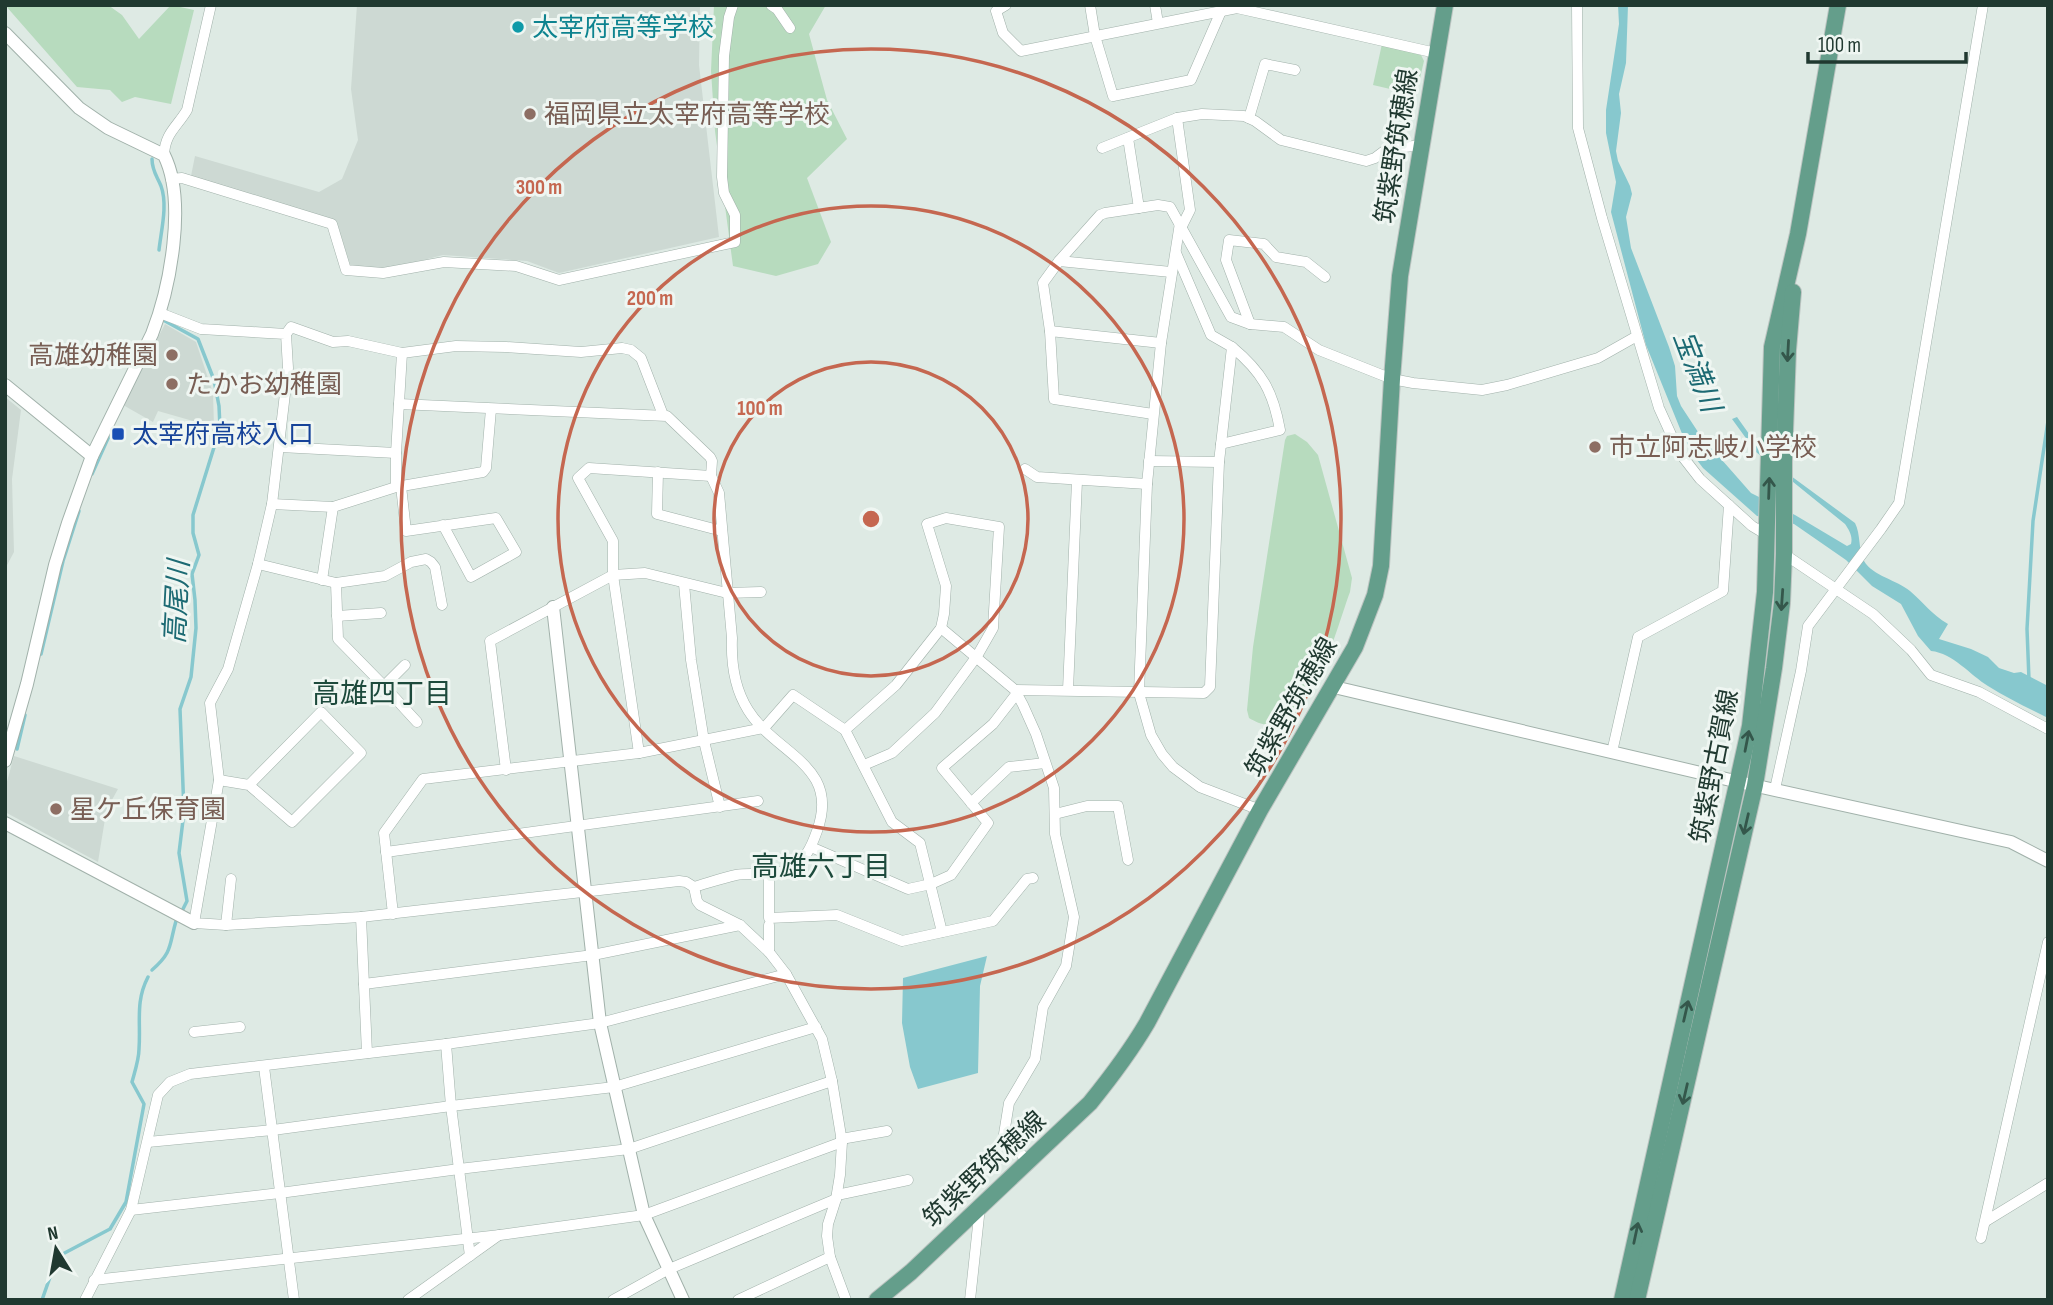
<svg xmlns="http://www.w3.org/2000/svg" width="2053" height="1305" viewBox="0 0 2053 1305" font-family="'Sofia Sans Condensed','Noto Sans JP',sans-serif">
  <rect width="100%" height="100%" fill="#deeae4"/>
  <g fill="#cdd9d3">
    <path d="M357 5H700L699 65 719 237 559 273 527 261 443 255 389 269 351 267 336 220 191 176 195 156 319 192 342 179 358 140 351 89Z"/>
    <path d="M165 324 196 342 213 393 214 427 158 411 153 422 123 405Z"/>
    <path d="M5 397 21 410 12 479 14 552 5 569Z"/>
    <path d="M14 756 118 789 108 807 105 819 98 862 5 812V789Z"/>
  </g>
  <g fill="#b7dbbe">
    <path d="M5 5H108L122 15 139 39 171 5 194 10 171 104 135 97 122 102 110 90 77 87Z"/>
    <path d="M714 5H826L809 34 827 100 847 139 807 178 831 242 818 264 776 276 733 266 715 131 711 71Z"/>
    <path d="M1382 44 1420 53 1424 61 1416 95 1373 85Z"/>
    <path d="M1295 434 1307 442 1318 455 1352 578 1350 592C1337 626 1313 726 1269 725 1262 725 1254 721 1249 718L1247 710 1253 647 1285 440 1287 436Z"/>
  </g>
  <g fill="#87c8ce">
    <path d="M1618 5H1628L1626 63 1619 94 1621 113 1616 151 1618 161 1630 186 1632 194 1626 217 1631 248 1669 347 1675 366 1677 396 1681 406 1700 435 1751 493 1795 515 1847 546 1851 544C1853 536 1849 530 1845 524L1756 452 1732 419 1737 417 1759 448 1791 476 1855 523C1861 535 1858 549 1864 561 1873 576 1897 580 1910 591 1924 603 1931 614 1948 624L1939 639 1971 649 1988 657 1999 668 2014 673 2021 672 2048 686V718C2028 708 2007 698 1988 686 1970 675 1953 653 1931 651L1918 636 1901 604 1872 586 1846 560 1794 524 1757 516 1703 468 1694 456 1683 436 1646 345 1611 212 1616 182 1606 133V110L1619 24Z"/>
    <path d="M987 956 980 986 978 1073 918 1089 910 1067 902 1023 903 978Z"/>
  </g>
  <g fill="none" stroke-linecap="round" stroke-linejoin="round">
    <g stroke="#87c8ce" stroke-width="3.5">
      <path d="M152 159C152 171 157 176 161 186 168 205 161 231 159 250"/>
      <path d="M165 321 198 339 214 380 219 406 220 428 193 515V533L199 555 192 574 195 600 196 628 191 677 180 709 184 812 179 853 187 901 183 909"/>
      <path d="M92 474 109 436"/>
      <path d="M41 654 63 561 79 511"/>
      <path d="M2029 680 2027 629 2033 521 2048 421"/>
      <path d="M17 749 25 715"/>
      <path d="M152 970C173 952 169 945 176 921"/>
      <path d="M42 1300 57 1257 110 1229 126 1202 144 1104 132 1082C135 1071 139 1059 139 1049 141 1022 135 1002 148 977"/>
    </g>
    <g stroke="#a1b1aa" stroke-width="11">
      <g id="minor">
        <path d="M771 5 777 9 790 28"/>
        <path d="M1006 5 996 11 1003 33 1021 51 1237 8 1436 53"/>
        <path d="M1090 5 1095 36 1113 96 1191 80 1222 9"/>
        <path d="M1155 5 1158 23"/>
        <path d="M1577 5 1578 128 1602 218 1659 408 1679 452 1700 479 1752 526 1767 535"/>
        <path d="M1249 118 1265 64 1295 70"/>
        <path d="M1128 138 1139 208"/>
        <path d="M1102 148 1177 118"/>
        <path d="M164 155C165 133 177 127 187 110L211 5"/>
        <path d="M171 179 182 178 332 224 346 270 383 273 444 262 516 266 559 280 735 242V215L724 193 722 177 724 56 729 17 733 5"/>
        <path d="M1180 223 1161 343 1147 484 1139 693 1151 735 1162 754 1173 767 1200 787 1260 810"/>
        <path d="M1182 226 1190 210 1177 118 1202 114 1244 116 1255 121 1281 140 1366 161 1375 158 1387 149 1422 145"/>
        <path d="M1059 261 1171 272"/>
        <path d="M160 313 201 329 286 334 288 368 272 504 258 564 228 669 210 703 219 780 194 923 226 925 361 917 679 881 686 882 694 887C708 883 722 878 736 875 755 872 769 878 789 869 805 861 811 848 817 831 841 765 776 755 748 710 734 688 731 664 732 638L719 493 711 476 712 461 710 457 667 416 399 404"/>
        <path d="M1250 324 1226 260 1229 240 1264 244 1276 257 1306 262 1325 277"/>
        <path d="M1050 331 1161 343"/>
        <path d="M286 334 291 327 333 342 348 341 402 353"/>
        <path d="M1153 414 1054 399 1050 331 1043 283 1059 261 1100 215 1105 213 1158 205 1170 207 1231 317 1250 324 1284 327 1319 350 1392 379 1413 383 1482 390 1507 385 1598 358 1637 336"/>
        <path d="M1221 444 1280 430C1273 391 1262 372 1232 347"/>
        <path d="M280 447 396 453"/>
        <path d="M1149 461 1219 462"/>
        <path d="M1025 469 1037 477 1147 484"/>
        <path d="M658 472 657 514 722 531"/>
        <path d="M401 486 406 531 496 518 516 552 471 577 443 525"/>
        <path d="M396 487V453L402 353 456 346 506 347 581 352 622 348 631 350 641 358 663 415"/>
        <path d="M272 504 333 507 396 487 483 472 486 468 491 409"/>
        <path d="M1784 554 1873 614 1911 650 1931 675 1979 692 2048 729"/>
        <path d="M258 564 336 583 385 576 411 562 426 559 431 562 435 567 442 605"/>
        <path d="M322 580 333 507"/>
        <path d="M336 583 338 639 384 686 417 722"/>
        <path d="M684 584 691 660 704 741 720 807"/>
        <path d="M337 616 381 613"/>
        <path d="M941 628 1015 690 1023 705 1036 734 1054 788 1055 834 1074 917 1066 966 1043 1007 1035 1059 1009 1103 1004 1134 1027 1161"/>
        <path d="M384 686 405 665"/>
        <path d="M1015 690 1204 693 1210 687 1219 462 1232 347 1211 335 1176 253"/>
        <path d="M1068 690 1077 481"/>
        <path d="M845 730 896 685 941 628 944 614 946 586 927 524 946 518 999 527 993 628 977 656 935 713 892 753 864 765"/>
        <path d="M1612 752 1638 637 1723 591 1729 505"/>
        <path d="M639 753 613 575V541L578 478 589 468 711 476"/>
        <path d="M506 770 490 641 613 575 645 573 727 593 761 592"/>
        <path d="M219 780 249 785 292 822 361 753 321 712 249 785"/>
        <path d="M1775 789 1801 671 1808 626 1881 529 1899 503 1983 5"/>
        <path d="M971 803 1009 767 1045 763"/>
        <path d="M1055 814 1087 806H1118L1128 860"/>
        <path d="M811 847 908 889 931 884 951 875 988 823 942 768 993 724 1017 693"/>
        <path d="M386 852 758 801"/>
        <path d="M769 875V918L837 915 902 941 993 921 1027 879 1033 878"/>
        <path d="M694 887 697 901 700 905 740 925 769 952 786 974 822 1039 832 1081 842 1142 840 1175 836 1199 828 1224 827 1236 830 1257 846 1300"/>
        <path d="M393 914 384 833 423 779 639 753 764 728 793 695 845 730 892 822 920 843 942 932"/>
        <path d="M361 917 367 1053"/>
        <path d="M226 925 231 879"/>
        <path d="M769 925V952"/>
        <path d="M364 984 593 955 740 925"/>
        <path d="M194 1032 240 1027"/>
        <path d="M446 1044 451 1106 470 1256"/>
        <path d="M264 1067 294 1300"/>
        <path d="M841 1139 887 1131"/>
        <path d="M148 1142 273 1130 451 1106 614 1087 816 1027"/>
        <path d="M837 1195 908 1180"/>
        <path d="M131 1210 280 1193 459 1169 629 1149 832 1081"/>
        <path d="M1986 1221 2048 1183"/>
        <path d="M1981 1238 2048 942"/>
        <path d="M94 1280 500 1235 644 1215 842 1142"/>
        <path d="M85 1300 131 1210 158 1095 170 1082 190 1074 446 1044 600 1023 786 974"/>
        <path d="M408 1300 499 1235"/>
        <path d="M613 1300 669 1269 836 1199"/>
        <path d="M738 1300 830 1257"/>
        <path d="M970 1300 980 1207"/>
      </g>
    </g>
    <g stroke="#a1b1aa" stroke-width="14">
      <g id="tertiary">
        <path d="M5 33 79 108 108 128 164 155C187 201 170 288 152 334L92 456 68 523 55 565 27 684 5 761"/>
        <path d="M5 385 92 456"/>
        <path d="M553 607 600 1023 644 1215 683 1300"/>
        <path d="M1334 687 1739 782 2011 842 2048 861"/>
        <path d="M5 823 194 923"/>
      </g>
    </g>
    <g stroke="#bcc4c1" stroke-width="18">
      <g id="primary">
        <path d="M877 1300 911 1272 1090 1103C1111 1077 1130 1052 1147 1023L1260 810 1355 647 1375 595 1381 566 1392 379 1400 276 1445 5"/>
        <path d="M1622 1300 1750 726 1765 592 1772 347 1798 234 1838 5"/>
        <path d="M1637 1300 1755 785 1774 668 1782 603 1784 554V459L1788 350 1793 292"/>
      </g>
    </g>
    <use href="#minor" stroke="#fff" stroke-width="10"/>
    <use href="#tertiary" stroke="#fff" stroke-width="12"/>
    <use href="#primary" stroke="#649e8b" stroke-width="16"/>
  </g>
  <defs><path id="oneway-shaft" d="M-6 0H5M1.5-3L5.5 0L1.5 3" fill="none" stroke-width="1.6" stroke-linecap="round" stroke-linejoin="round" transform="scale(1.75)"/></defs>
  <g stroke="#34574b">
    <use href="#oneway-shaft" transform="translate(1788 351) rotate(93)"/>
    <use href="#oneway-shaft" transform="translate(1769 488) rotate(-88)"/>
    <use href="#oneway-shaft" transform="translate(1782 600) rotate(94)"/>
    <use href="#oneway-shaft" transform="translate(1747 741) rotate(-79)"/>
    <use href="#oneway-shaft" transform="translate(1746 824) rotate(103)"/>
    <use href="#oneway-shaft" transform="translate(1686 1011) rotate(-77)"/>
    <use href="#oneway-shaft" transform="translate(1685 1094) rotate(103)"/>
    <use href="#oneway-shaft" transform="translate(1636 1233) rotate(-78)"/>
  </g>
  <g fill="none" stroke="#c56750" stroke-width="3.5">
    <circle cx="871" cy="519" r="157"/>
    <circle cx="871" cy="519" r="313"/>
    <circle cx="871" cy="519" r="470"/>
  </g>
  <circle fill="#0f9aa8" stroke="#eff6f2" stroke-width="2.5" cx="518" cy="27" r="7"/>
  <g fill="#8d6e63" stroke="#eff6f2" stroke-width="2.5">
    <circle cx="530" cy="114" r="7"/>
    <circle cx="172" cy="355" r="7"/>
    <circle cx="172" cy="384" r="7"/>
    <circle cx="1595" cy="447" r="7"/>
    <circle cx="56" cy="809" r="7"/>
  </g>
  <rect fill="#1a4fb4" stroke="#eff6f2" stroke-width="2.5" x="111" y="427" width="14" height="14" rx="3.5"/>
  <g text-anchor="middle" stroke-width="6" stroke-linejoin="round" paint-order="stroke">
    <g font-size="26" fill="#0d838f" stroke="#eff6f2" text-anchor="start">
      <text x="532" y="36">太宰府高等学校</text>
    </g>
    <g font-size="26" fill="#785e54" stroke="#eff6f2" text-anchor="start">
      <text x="544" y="123">福岡県立太宰府高等学校</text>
      <text x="158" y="364" text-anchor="end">高雄幼稚園</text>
      <text x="186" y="393">たかお幼稚園</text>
      <text x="1609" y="456">市立阿志岐小学校</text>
      <text x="70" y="818">星ケ丘保育園</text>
    </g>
    <g font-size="26" fill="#203930" stroke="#eff6f2">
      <text transform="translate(1396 146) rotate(-81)" y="9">筑紫野筑穂線</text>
      <text transform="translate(1291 707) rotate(-60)" y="9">筑紫野筑穂線</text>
      <text transform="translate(1714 766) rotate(-79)" y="9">筑紫野古賀線</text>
      <text transform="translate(984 1169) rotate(-43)" y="9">筑紫野筑穂線</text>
    </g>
    <g font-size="26" fill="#164399" stroke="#eff6f2" text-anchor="start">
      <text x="132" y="443">太宰府高校入口</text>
    </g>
    <g font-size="28" font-style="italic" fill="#1c6a73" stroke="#eff6f2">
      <text transform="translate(1698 371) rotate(69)" y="10">宝満川</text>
      <text transform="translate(176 602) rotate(-87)" y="10">高尾川</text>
    </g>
    <g font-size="28" fill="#1d4a3c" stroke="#eff6f2">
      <text x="382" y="703">高雄四丁目</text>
      <text x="821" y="876">高雄六丁目</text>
    </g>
  </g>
  <circle cx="871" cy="519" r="10" fill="#c56750" stroke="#eff6f2" stroke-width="3.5"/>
  <g font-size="21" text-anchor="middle" font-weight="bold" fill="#c56750" stroke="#eff6f2" stroke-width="6" stroke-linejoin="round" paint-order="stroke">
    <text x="539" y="194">300 m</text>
    <text x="650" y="305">200 m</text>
    <text x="760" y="415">100 m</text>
  </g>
  <rect width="2053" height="1305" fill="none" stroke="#203930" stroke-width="14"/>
  <g transform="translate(56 1249) rotate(349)" stroke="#eff6f2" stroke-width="5" paint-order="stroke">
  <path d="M0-5L12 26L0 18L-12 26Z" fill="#203930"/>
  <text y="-10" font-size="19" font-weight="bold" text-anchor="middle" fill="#203930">N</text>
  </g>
  <path d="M1808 52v10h158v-10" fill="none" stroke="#203930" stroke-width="3.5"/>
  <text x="1818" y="52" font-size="21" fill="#203930" stroke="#eff6f2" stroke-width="5" paint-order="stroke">100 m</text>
</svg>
